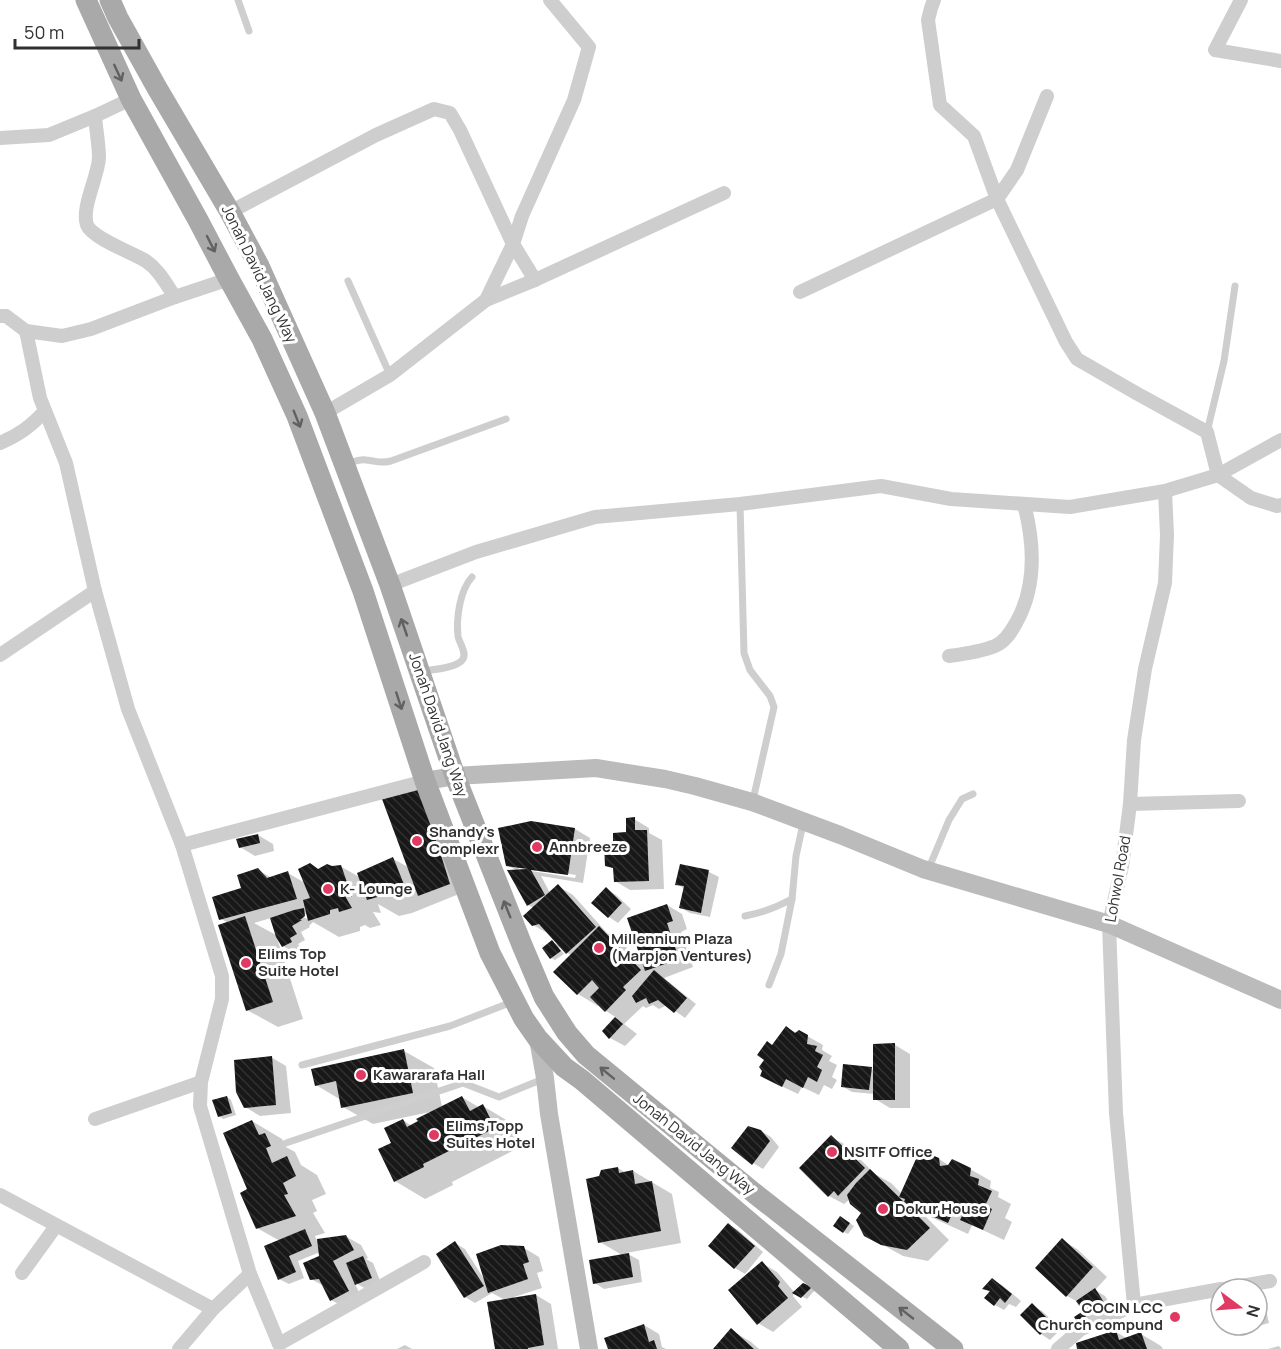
<svg xmlns="http://www.w3.org/2000/svg" width="1281" height="1349" viewBox="0 0 1281 1349" font-family="Manrope,sans-serif">
  <defs>
    <pattern id="building-back-hatch" width="6" height="6" patternUnits="userSpaceOnUse" patternTransform="scale(1.5)"><rect width="6" height="6" fill="#181818"/><path d="M-1 5l2 2M0 0l6 6M5-1l2 2" fill="none" stroke="#313131"/></pattern>
  </defs>
  <rect width="100%" height="100%" fill="#fff"/>
  <g fill="#0003" fill-rule="evenodd">
    <path d="M420 790 464 892 412 913 399 916 378 904 381 913 373 912 381 925 370 928 365 925 360 927V931L339 937 313 922 309 926 310 927 301 932 305 940 298 944 301 948 293 952 283 946 271 918 254 923 276 935 303 1019 278 1027 247 1010 229 923 221 919 243 889 258 870 272 878 288 873 305 883 310 864 320 870 340 866 361 878 393 859 410 868ZM299 911 309 916V920L298 914Z"/>
    <path d="M634 819 649 828V833L662 840 664 889 630 890 615 881V869L607 865 628 833Z"/>
    <path d="M531 823 575 829 590 838 583 883 541 876 550 893 558 886 573 895 607 933 619 940 645 966 667 905 682 914 687 929 681 932 693 967 664 978 696 1004 685 1018 667 1005 659 1009 653 1005 646 1008 643 1006 624 1024 637 1034 625 1046 610 1038 604 1031 617 1018 606 1011 599 1004 598 1006 578 994 572 955 567 953 561 946 559 948 564 954 555 960 551 958 552 942 560 946 549 934 533 925 534 908 528 905 519 872 507 865ZM519 866 576 875 575 878 519 869Z"/>
    <path d="M258 835 273 844 274 851 255 856 240 847Z"/>
    <path d="M681 866 709 872 719 877 710 917 690 913 681 908 685 889 677 884Z"/>
    <path d="M606 889 616 895 631 909 618 923 609 917Z"/>
    <path d="M787 1028 797 1033 800 1032 823 1045 822 1050 832 1056 829 1061 837 1065 832 1077 837 1080 832 1089 824 1085 819 1095 802 1087 798 1094 777 1084 773 1046Z"/>
    <path d="M895 1045 910 1054V1108H890L875 1099V1094L852 1092 842 1086 871 1069 875 1071Z"/>
    <path d="M404 1051 434 1068 442 1107 462 1097 480 1108 483 1106 513 1124 524 1145 452 1182 453 1185 425 1199 395 1181 393 1143 403 1120 412 1126 430 1112 373 1124 343 1107 341 1100 316 1085Z"/>
    <path d="M271 1057 286 1066 291 1113 260 1116 245 1107Z"/>
    <path d="M227 1097 231 1100 236 1115 223 1119 219 1116Z"/>
    <path d="M252 1121 282 1139 286 1147 295 1152 301 1165 317 1175 326 1194 312 1200 317 1211 313 1213 325 1233 315 1236 317 1241 345 1236 361 1245 368 1258 366 1259 373 1263 381 1283 366 1289 354 1282 363 1300 346 1308 331 1300 324 1286 311 1279 321 1257 320 1252 298 1261 304 1278 289 1284 279 1279 280 1241 257 1228 249 1190Z"/>
    <path d="M761 1131 771 1137 779 1147 763 1169 753 1163Z"/>
    <path d="M831 1137 846 1145 875 1174 891 1183 902 1194 939 1159 950 1166 970 1169 991 1181 990 1188 999 1192 998 1197 1011 1204 1005 1218 1012 1222 1004 1240 972 1225 968 1234 922 1213 949 1240 928 1261 903 1256 865 1235 863 1213 849 1200 844 1204 829 1196Z"/>
    <path d="M618 1168 626 1173 633 1171 672 1194 681 1243 626 1253 639 1260 642 1282 604 1289 595 1283 622 1255 600 1242V1178Z"/>
    <path d="M845 1220 854 1226 848 1234 844 1232Z"/>
    <path d="M729 1225 738 1230 763 1252 745 1274 735 1268 710 1246Z"/>
    <path d="M1062 1240 1077 1249 1107 1277 1095 1290 1105 1296 1114 1310 1088 1327 1078 1321 1085 1312 1080 1303 1067 1296 1037 1268Z"/>
    <path d="M455 1243 465 1249 484 1279 524 1248 539 1257 543 1271 537 1273 542 1288 514 1297 515 1299 536 1295 551 1304 558 1349H496L505 1300 492 1293 475 1303 465 1297 438 1254Z"/>
    <path d="M762 1263 777 1272 795 1293 803 1284 815 1290 807 1299 794 1293 793 1296 802 1307 773 1332 758 1323Z"/>
    <path d="M992 1280 1002 1285 1021 1301 1016 1307 1009 1304 1004 1310 995 1305 991 1293 985 1289Z"/>
    <path d="M1257 1298 1264 1302 1269 1323 1233 1333 1223 1328 1222 1325H1257Z"/>
    <path d="M1032 1305 1042 1311 1061 1329 1050 1340 1041 1334Z"/>
    <path d="M644 1325 659 1334 662 1347 666 1349H610Z"/>
    <path d="M731 1330 751 1342 759 1349H715Z"/>
    <path d="M1116 1332 1128 1339 1141 1334 1161 1346 1163 1349H1079Z"/>
    <path d="M405 1345 412 1349H397Z"/>
    <path d="M1279 1346 1281 1349H1268Z"/>
  </g>
  <g fill="url(#building-back-hatch)">
    <path d="M420 788 450 884 418 896 382 799Z"/>
    <path d="M635 817V830H647L649 881 614 882 613 868 605 866 604 844 613 843V833L626 832V818Z"/>
    <path d="M531 821 575 828 568 875 531 870 545 895 527 906 507 870 527 869 506 866 498 828Z"/>
    <path d="M258 834 260 843 239 848 236 839Z"/>
    <path d="M393 857 405 887 381 896 367 900 357 873Z"/>
    <path d="M310 863 318 869 327 864 332 866 341 865 352 897 345 896 352 908 339 912 338 908 330 910V914L308 921 303 900 310 898 298 869Z"/>
    <path d="M680 864 709 870 701 913 679 908 684 886 675 885Z"/>
    <path d="M258 868 267 878 288 871 297 899 219 920 212 897 241 888 237 875Z"/>
    <path d="M558 884 596 927 566 954 539 924 532 926 523 916Z"/>
    <path d="M606 887 622 903 608 918 591 903Z"/>
    <path d="M667 904 673 921 667 923 679 959 645 971 627 918Z"/>
    <path d="M304 908 305 916 300 920H302L292 926 297 934 290 938 292 942 282 947 276 937 270 918 294 910Z"/>
    <path d="M245 916 273 1002 246 1011 218 925Z"/>
    <path d="M599 926 641 970 623 987 626 990 605 1012 590 997 599 988 592 980 577 995 553 972Z"/>
    <path d="M552 940 561 951 550 959 542 948Z"/>
    <path d="M654 970 687 998 674 1013 658 1000 649 1004 646 998 636 1003 632 996Z"/>
    <path d="M615 1017 623 1024 609 1039 602 1031Z"/>
    <path d="M786 1026 795 1033 799 1030 808 1035 807 1044 817 1046 815 1051 823 1055 817 1067 822 1070 817 1082 808 1077 803 1088 786 1079 782 1087 760 1076 762 1071 759 1067 764 1060 757 1055 767 1041 772 1045Z"/>
    <path d="M895 1043V1100H873V1044Z"/>
    <path d="M404 1049 413 1093 341 1108 336 1081 315 1086 311 1069Z"/>
    <path d="M272 1056 276 1105 244 1108 236 1092 234 1060Z"/>
    <path d="M843 1064 872 1067 869 1090 841 1087Z"/>
    <path d="M227 1096 232 1113 218 1117 212 1100Z"/>
    <path d="M462 1096 470 1111 483 1104 495 1128 423 1164 424 1167 394 1182 378 1149 391 1143 384 1128 403 1119 407 1127 418 1121 416 1119Z"/>
    <path d="M252 1120 259 1135 265 1133 271 1146 266 1148 272 1163 287 1156 296 1176 283 1183 288 1194 284 1195 296 1216 256 1229 240 1193 247 1189 223 1133Z"/>
    <path d="M748 1126 761 1130 770 1141 752 1165 731 1148Z"/>
    <path d="M831 1135 865 1168 838 1196 834 1191 828 1197 799 1168Z"/>
    <path d="M920 1150 939 1158 940 1166 948 1165 952 1159 971 1168 970 1176 979 1179 978 1185 992 1191 985 1206 992 1209 983 1230 960 1220 962 1216 953 1212 948 1223 907 1205 930 1228 907 1250 881 1245 864 1236 856 1220 861 1213 850 1204 847 1195 856 1183 870 1169 904 1202 905 1199 899 1197Z"/>
    <path d="M618 1167 619 1173 633 1170 635 1184 652 1181 661 1231 598 1243 586 1179 599 1176 601 1170Z"/>
    <path d="M840 1216 850 1223 843 1233 833 1226Z"/>
    <path d="M728 1223 755 1246 734 1269 708 1246Z"/>
    <path d="M305 1229 312 1246 289 1256 296 1272 278 1280 264 1246Z"/>
    <path d="M346 1235 354 1250 333 1261 349 1291 330 1301 319 1279 310 1280 303 1263 319 1256 317 1239Z"/>
    <path d="M1062 1238 1093 1267 1066 1297 1035 1268Z"/>
    <path d="M455 1241 484 1286 464 1298 436 1254Z"/>
    <path d="M501 1245 524 1246 529 1262 523 1264 528 1279 488 1293 476 1254Z"/>
    <path d="M629 1253 633 1277 593 1284 589 1260Z"/>
    <path d="M363 1256 372 1278 355 1285 346 1263Z"/>
    <path d="M762 1261 780 1282 778 1286 788 1298 757 1325 728 1290Z"/>
    <path d="M992 1278 1012 1294 1005 1303 1000 1298 994 1306 984 1298 990 1291 982 1289Z"/>
    <path d="M803 1283 812 1287 801 1298 792 1293Z"/>
    <path d="M1095 1288 1105 1304 1077 1322 1074 1317 1083 1311 1076 1301Z"/>
    <path d="M536 1294 544 1345 528 1348V1349H495L487 1302Z"/>
    <path d="M1032 1303 1052 1323 1040 1335 1020 1315Z"/>
    <path d="M1221 1304V1323L1220 1324 1215 1306Z"/>
    <path d="M644 1324 649 1342 654 1340 657 1349H608L604 1338Z"/>
    <path d="M731 1328 754 1349H713Z"/>
    <path d="M1116 1330 1119 1340 1141 1332 1147 1349H1077L1076 1343Z"/>
  </g>
  <g fill="none" stroke-linecap="round" stroke-linejoin="round">
    <g stroke="#cecece" stroke-width="7">
      <path d="M238 0 249 31"/>
      <path d="M348 281 390 375"/>
      <path d="M1207 432 1224 361 1235 286"/>
      <path d="M347 464C353 462 359 459 366 460 378 461 378 464 391 461L506 419"/>
      <path d="M740 504 744 653 750 670 770 696 774 707 753 800"/>
      <path d="M422 671C431 670 458 668 463 659 467 652 459 643 458 636 456 618 460 590 472 577"/>
      <path d="M928 870 949 820 962 799 973 794"/>
      <path d="M745 916C762 913 777 907 792 899"/>
      <path d="M769 985 781 954 792 899 796 856 803 824"/>
      <path d="M302 1065 450 1026 512 1002"/>
      <path d="M286 1143 463 1083 499 1097 543 1079"/>
    </g>
    <g stroke="#cecece" stroke-width="14">
      <path d="M934 0 931 8 928 20 940 105 974 136 997 199 1066 342 1077 359 1136 393 1207 432 1218 475 1251 498 1277 506 1281 505"/>
      <path d="M1241 0 1215 50 1281 61"/>
      <path d="M95 116C96 130 99 144 99 158 98 177 81 208 87 225 92 238 133 253 146 261 159 270 166 284 175 297"/>
      <path d="M0 138 49 135 95 116 131 99"/>
      <path d="M230 212 376 135 434 109 450 113 460 130 513 244 535 280"/>
      <path d="M800 292 997 199 1017 170 1047 96"/>
      <path d="M486 300 513 244 522 216 574 100 589 47 550 0"/>
      <path d="M0 316H6L26 331 62 336 91 329 175 297 229 279"/>
      <path d="M26 331 40 398 66 463 95 591 128 709 182 845 222 976V999L201 1082 200 1106 250 1274 279 1344 424 1262"/>
      <path d="M325 413 390 375 486 300 535 280 724 193"/>
      <path d="M0 443C19 435 31 426 45 411"/>
      <path d="M390 585 476 552 595 517 740 504 881 486 951 499 1070 507 1165 491 1218 475 1281 440"/>
      <path d="M0 655 95 591"/>
      <path d="M949 656C964 654 980 652 995 646 1005 642 1011 632 1016 623 1037 586 1034 542 1024 504"/>
      <path d="M1130 804 1239 801"/>
      <path d="M182 845 425 781"/>
      <path d="M95 1119 201 1082"/>
      <path d="M0 1195 213 1309"/>
      <path d="M22 1273 56 1226"/>
      <path d="M1224 1289 1270 1281"/>
      <path d="M1134 1305 1116 1113 1109 924 1122 866 1130 804 1134 740 1145 669 1165 583 1167 535 1165 491"/>
      <path d="M179 1349 213 1309 250 1274"/>
      <path d="M1058 1349 1081 1329 1134 1305 1221 1289"/>
    </g>
    <g stroke="#bbb" stroke-width="18">
      <path d="M425 781 455 776 596 768 665 779 695 786 752 802 840 835 923 869 1109 924 1281 1000"/>
      <path d="M538 1039 545 1078 549 1114 589 1349"/>
    </g>
    <g stroke="#a9a9a9" stroke-width="21">
      <path d="M86 0 131 99 198 220 229 279 262 339 297 416 363 591 425 781 490 953 524 1019 538 1039 564 1067 582 1080 899 1349"/>
      <path d="M110 0 118 18 157 88 230 212 259 266 325 413 390 585 455 776 522 945 544 997 567 1033 586 1055 754 1193 953 1349"/>
    </g>
  </g>
  <defs><path id="oneway-shaft" d="M-6 0H5M1.5-3L5.5 0L1.5 3" fill="none" stroke-width="1.6" stroke-linecap="round" stroke-linejoin="round" transform="scale(1.5)"/></defs>
  <g stroke="#616161">
    <use href="#oneway-shaft" transform="translate(118 73) rotate(65)"/>
    <use href="#oneway-shaft" transform="translate(211 244) rotate(63)"/>
    <use href="#oneway-shaft" transform="translate(297 419) rotate(68)"/>
    <use href="#oneway-shaft" transform="translate(404 627) rotate(-109)"/>
    <use href="#oneway-shaft" transform="translate(399 701) rotate(72)"/>
    <use href="#oneway-shaft" transform="translate(507 909) rotate(-112)"/>
    <use href="#oneway-shaft" transform="translate(607 1073) rotate(-141)"/>
    <use href="#oneway-shaft" transform="translate(906 1313) rotate(-142)"/>
  </g>
  <g fill="#e03a62" stroke="#fff" stroke-width="2">
    <circle cx="417" cy="841" r="6"/>
    <circle cx="537" cy="847" r="6"/>
    <circle cx="328" cy="889" r="6"/>
    <circle cx="599" cy="948" r="6"/>
    <circle cx="246" cy="963" r="6"/>
    <circle cx="361" cy="1075" r="6"/>
    <circle cx="434" cy="1135" r="6"/>
    <circle cx="832" cy="1152" r="6"/>
    <circle cx="883" cy="1209" r="6"/>
    <circle cx="1175" cy="1317" r="6"/>
  </g>
  <g text-anchor="middle" stroke-width="6" stroke-linejoin="round" paint-order="stroke">
    <g font-size="15" fill="#313131" stroke="#fff">
      <text transform="translate(259 274) rotate(64)" y="5">Jonah David Jang Way</text>
      <text transform="translate(438 725) rotate(71)" y="5">Jonah David Jang Way</text>
      <text transform="translate(1118 879) rotate(-80)" y="5">Lohwol Road</text>
      <text transform="translate(694 1144) rotate(39)" y="5">Jonah David Jang Way</text>
    </g>
    <g font-size="15" font-weight="bold" fill="#313131" stroke="#fff" text-anchor="start">
      <text x="429" y="837">Shandy's<tspan x="429" dy="17">Complexr</tspan></text>
      <text x="549" y="852">Annbreeze</text>
      <text x="340" y="894">K- Lounge</text>
      <text x="611" y="944">Millennium Plaza<tspan x="611" dy="17">(Marpjon Ventures)</tspan></text>
      <text x="258" y="959">Elims Top<tspan x="258" dy="17">Suite Hotel</tspan></text>
      <text x="373" y="1080">Kawararafa Hall</text>
      <text x="446" y="1131">Elims Topp<tspan x="446" dy="17">Suites Hotel</tspan></text>
      <text x="844" y="1157">NSITF Office</text>
      <text x="895" y="1214">Dokur House</text>
      <text x="1163" y="1313" text-anchor="end">COCIN LCC<tspan x="1163" dy="17">Church compund</tspan></text>
    </g>
  </g>
  <g transform="translate(1239 1307) rotate(106)"><circle r="28" fill="#ffffff" stroke="#adadad" stroke-width="1.5"/>
  <path d="M0-4.5L10 22L0 15L-10 22Z" fill="#e03a62"/>
  <text y="-9" font-size="16" font-weight="bold" text-anchor="middle" fill="#313131">N</text>
  </g>
  <path d="M15 39v9h124v-9" fill="none" stroke="#313131" stroke-width="3"/>
  <text x="24" y="39" font-size="18" fill="#313131" stroke="#ffffff" stroke-width="4.5" paint-order="stroke">50 m</text>
</svg>
